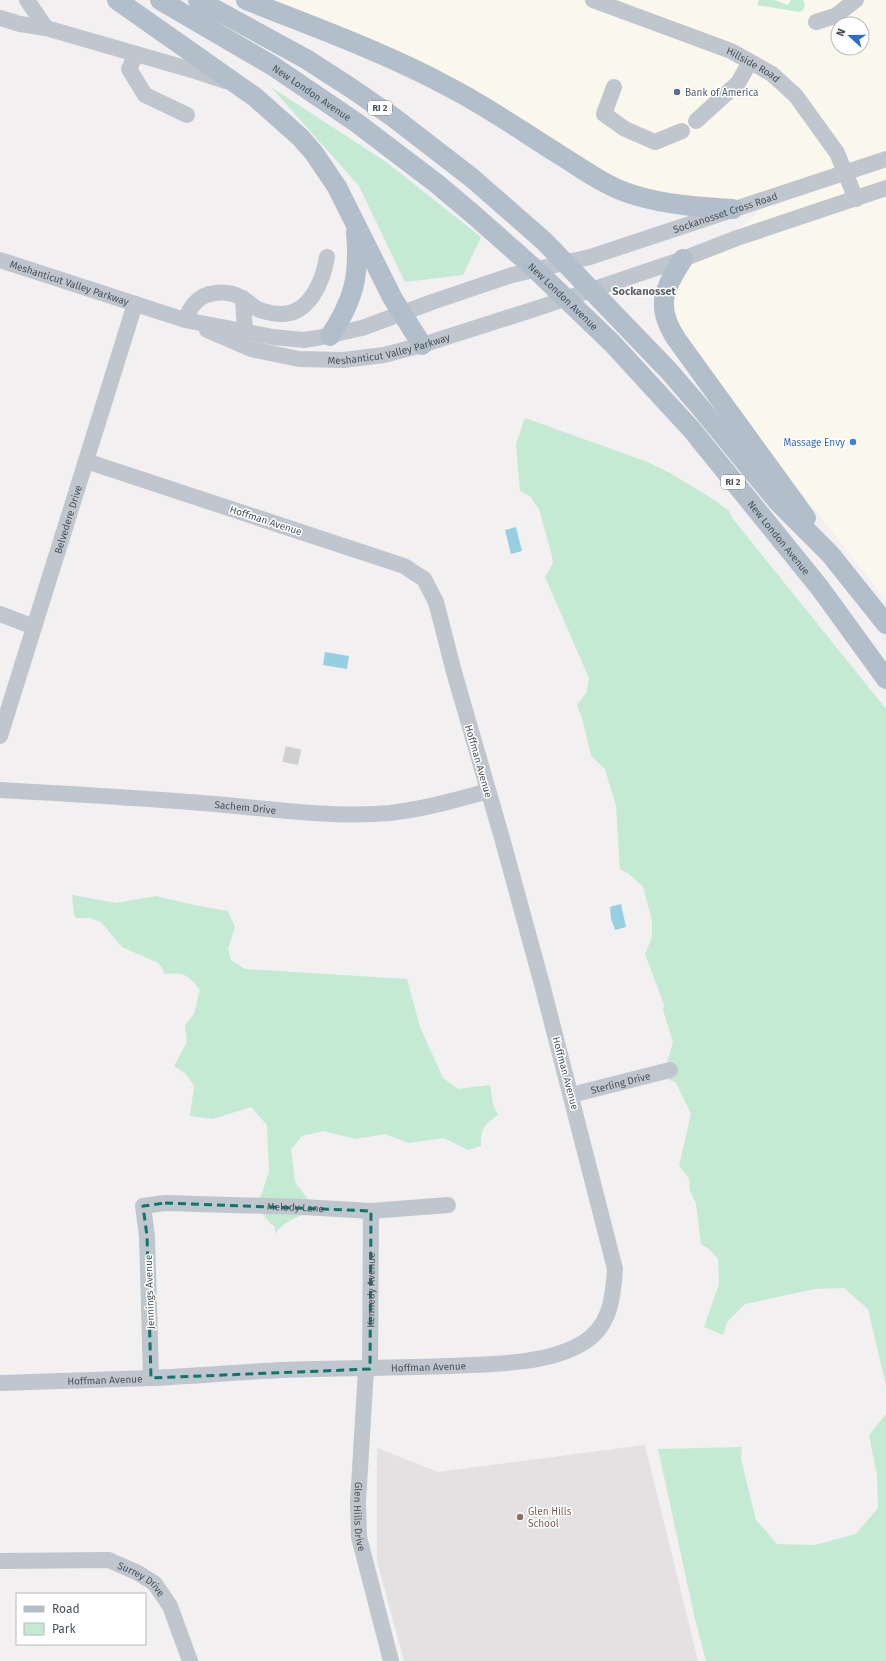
<svg xmlns="http://www.w3.org/2000/svg" width="886" height="1661" viewBox="0 0 886 1661" font-family="'Fira Sans',sans-serif">
  <rect width="100%" height="100%" fill="#f2f0f0"/>
  <path fill="#faf7ec" fill-rule="evenodd" d="M253 0H886V600L767 449 667 331 666 287 714 242 746 224 758 212 762 205 631 194 535 136ZM838 24H862V48H838Z"/>
  <path fill="#e3e1e1" d="M645 1445 698 1661H404L377 1561V1448L438 1472Z"/>
  <g fill="#c4ead4">
    <path d="M759 0H775L788 5 791 0H803L805 6 803 10 799 12 757 5Z"/>
    <path d="M271 87 386 162 481 237 463 275 405 282 359 186Z"/>
    <path d="M525 418 645 461 672 474 716 501 729 511 733 519 886 709V1385L868 1309 844 1288 815 1289 745 1304 727 1322 723 1335 704 1327 719 1284 718 1259 710 1250 701 1244 696 1204 690 1191 689 1178 679 1166 691 1114 676 1083 663 1077 673 1042 663 1010 664 1005 645 954 652 937V920L643 887 629 874 620 869 616 806 605 769 591 756 582 718 577 705 587 692 589 678 545 577 553 563 552 556 539 509 530 496 520 491 516 444Z"/>
    <path d="M72 895 116 903 156 896 199 906 228 911 235 927 228 949 231 960 245 969 407 979 420 1027 443 1078 458 1089 490 1085 493 1104 498 1115C485 1124 480 1129 481 1146L468 1150 444 1138 408 1143 385 1134 356 1139 323 1131 302 1136 291 1149 295 1182 317 1211C302 1215 284 1220 275 1234V1227L270 1223 257 1207 269 1172 267 1125 251 1107 213 1119 190 1116 194 1086 186 1074 174 1066 187 1042 185 1025 194 1014 200 990C187 974 184 972 164 974L163 969 158 963 122 947 101 922 90 918H76L74 915Z"/>
    <path d="M886 1414V1661H706L695 1619 658 1449 742 1447 741 1459 756 1520 777 1544 815 1545 856 1534 878 1508 877 1475 869 1435Z"/>
  </g>
  <g fill="#96cfe2">
    <path d="M516 527 522 551 511 554 505 530Z"/>
    <path d="M325 652 349 656 347 669 323 665Z"/>
    <path d="M621 904 626 927 615 930 611 919 610 907Z"/>
  </g>
  <g fill="none" stroke-linecap="round" stroke-linejoin="round">
    <path stroke="#d0d0d2" stroke-width="16" stroke-dasharray="16 8" stroke-linecap="butt" d="M284 754 303 758"/>
    <g stroke="#c0c6cd" stroke-width="16">
      <path d="M27 0 46 28"/>
      <path id="s1" d="M593 0 731 51 772 74 796 96 837 153 856 199"/>
      <path d="M0 18 20 24 46 28 192 70 225 81"/>
      <path d="M816 22 835 16 856 0"/>
      <path d="M136 54 129 69 145 95 187 115"/>
      <path d="M614 87 604 114 625 129 655 142 682 131"/>
      <path d="M696 121 738 83 750 62"/>
      <path id="s2" d="M0 260 185 320 273 337 304 340 317 338 362 328 435 301 512 275 590 257 886 159"/>
      <path d="M243 298 245 332"/>
      <path d="M185 320C188 315 190 308 194 304 205 290 228 290 242 298 249 301 253 308 260 310 266 312 274 314 281 314 310 314 323 281 327 257"/>
      <path id="s3" d="M207 330 251 349 299 359 343 360 384 355 422 345 541 307 683 259 737 238 886 188"/>
      <path d="M0 614 34 627"/>
      <path id="s4" d="M0 736 135 304"/>
      <path id="s5" d="M0 790C72 794 143 798 215 804 273 809 332 818 390 813 424 809 456 800 488 791"/>
      <path id="s6" d="M571 1095 670 1070"/>
      <path id="s7" d="M366 1369 358 1502 359 1537 391 1661"/>
      <path id="s8" d="M370 1369 371 1211"/>
      <path id="s9" d="M151 1378 147 1236 143 1206 165 1203 303 1207 371 1211 448 1205"/>
      <path id="s10" d="M0 1383C51 1381 101 1380 152 1378 196 1376 239 1372 283 1370 338 1368 393 1368 449 1366 489 1364 545 1365 581 1344 610 1328 613 1299 615 1269L543 988 502 838 454 672 436 602 424 579 404 566 86 461"/>
      <path id="s11" d="M0 1561 109 1560 138 1573 154 1583 162 1594 170 1606 190 1661"/>
    </g>
    <g stroke="#b3becb" stroke-width="20">
      <path d="M117 0 255 97 300 137 314 153 337 187 393 299 422 345"/>
      <path id="s12" d="M160 0 273 66 357 123 436 183 474 215 535 269 612 343 692 430 820 588 886 679"/>
      <path d="M198 0 306 59 351 88 393 117 472 178 544 241 669 371 700 407 778 502 830 554 886 624"/>
      <path d="M246 0C314 27 384 52 449 87 488 107 523 132 560 155 584 170 607 187 634 195 667 205 699 207 733 209"/>
      <path d="M683 259C663 290 655 307 677 340L806 518"/>
      <path d="M330 336C354 300 360 275 356 232"/>
    </g>
  </g>
  <path fill="none" stroke="#0f766e" stroke-width="3" stroke-dasharray="8 5" stroke-linejoin="round" d="M165 1203 371 1211 370 1369 151 1378 147 1236 143 1206Z"/>
  <circle fill="#5c6f8a" stroke="#fff" stroke-width="1.5" cx="677" cy="92" r="4"/>
  <circle fill="#3f7fe0" stroke="#fff" stroke-width="1.5" cx="853" cy="442" r="4"/>
  <circle fill="#8d6e63" stroke="#fff" stroke-width="1.5" cx="520" cy="1517" r="4"/>
  <g text-anchor="middle" stroke-width="3" stroke-linejoin="round" paint-order="stroke">
    <g fill="#fff" stroke="#80868c" stroke-width="1">
      <rect x="368" y="101" width="24" height="14" rx="3"/>
      <rect x="721" y="475" width="24" height="14" rx="3"/>
    </g>
    <g font-size="9" font-weight="bold" fill="#4a525b">
      <text x="380" y="111">RI 2</text>
      <text x="733" y="485">RI 2</text>
    </g>
    <g font-size="10" fill="#4a525b" stroke="#fff">
      <text dy="4" stroke="none"><textPath href="#s1" startOffset="173">Hillside Road</textPath></text>
      <text dy="4" stroke="none"><textPath href="#s12" startOffset="178">New London Avenue</textPath></text>
      <text dy="4" stroke="none"><textPath href="#s2" startOffset="756">Sockanosset Cross Road</textPath></text>
      <text dy="4" stroke="none"><textPath href="#s2" startOffset="73">Meshanticut Valley Parkway</textPath></text>
      <text dy="4" stroke="none"><textPath href="#s12" startOffset="502">New London Avenue</textPath></text>
      <text dy="4" stroke="none"><textPath href="#s3" startOffset="188">Meshanticut Valley Parkway</textPath></text>
      <text dy="4" stroke="none"><textPath href="#s4" startOffset="227">Belvedere Drive</textPath></text>
      <text transform="translate(266 520) rotate(18)" y="4">Hoffman Avenue</text>
      <text dy="4" stroke="none"><textPath href="#s12" startOffset="826">New London Avenue</textPath></text>
      <text transform="translate(479 761) rotate(74)" y="4">Hoffman Avenue</text>
      <text dy="4" stroke="none"><textPath href="#s5" startOffset="246">Sachem Drive</textPath></text>
      <text transform="translate(566 1073) rotate(75)" y="4">Hoffman Avenue</text>
      <text dy="4" stroke="none"><textPath href="#s6" startOffset="51">Sterling Drive</textPath></text>
      <text dy="4" stroke="none"><textPath href="#s9" startOffset="325">Melody Lane</textPath></text>
      <text dy="4" stroke="none"><textPath href="#s8" startOffset="79">Kennedy Avenue</textPath></text>
      <text transform="translate(149 1292) rotate(-92)" y="4">Jennings Avenue</text>
      <text dy="4" stroke="none"><textPath href="#s10" startOffset="429">Hoffman Avenue</textPath></text>
      <text dy="4" stroke="none"><textPath href="#s10" startOffset="105">Hoffman Avenue</textPath></text>
      <text dy="4" stroke="none"><textPath href="#s7" startOffset="148">Glen Hills Drive</textPath></text>
      <text dy="4" stroke="none"><textPath href="#s11" startOffset="147">Surrey Drive</textPath></text>
    </g>
    <g font-size="10" fill="#4e5e75" stroke="#fff" text-anchor="start">
      <text x="685" y="96">Bank of America</text>
    </g>
    <g font-size="10" fill="#366cbe" stroke="#fff" text-anchor="end">
      <text x="845" y="446">Massage Envy</text>
    </g>
    <g font-size="10" fill="#785e54" stroke="#fff" text-anchor="start">
      <text x="528" y="1515">Glen Hills<tspan x="528" dy="12">School</tspan></text>
    </g>
    <g font-size="11" font-weight="bold" fill="#5d6064" stroke="#fff">
      <text x="644" y="295">Sockanosset</text>
    </g>
  </g>
  <rect x="16" y="1593" width="130" height="52" fill="#ffffff" stroke="#b7babd"/>
  <rect x="24" y="1606" width="20" height="6" fill="#b3becb" stroke="#b7babd"/>
  <text x="52" y="1613" font-size="12" fill="#4a525b">Road</text>
  <rect x="24" y="1623" width="20" height="12" fill="#c4ead4" stroke="#b7babd"/>
  <text x="52" y="1633" font-size="12" fill="#4a525b">Park</text>
  <g transform="translate(850 36) rotate(291)"><circle r="19" fill="#ffffff" stroke="#b7babd"/>
  <path d="M0-3L7 15L0 10L-7 15Z" fill="#2f6dcd"/>
  <text y="-6" font-size="11" font-weight="bold" text-anchor="middle" fill="#4a525b">N</text>
  </g>
</svg>
